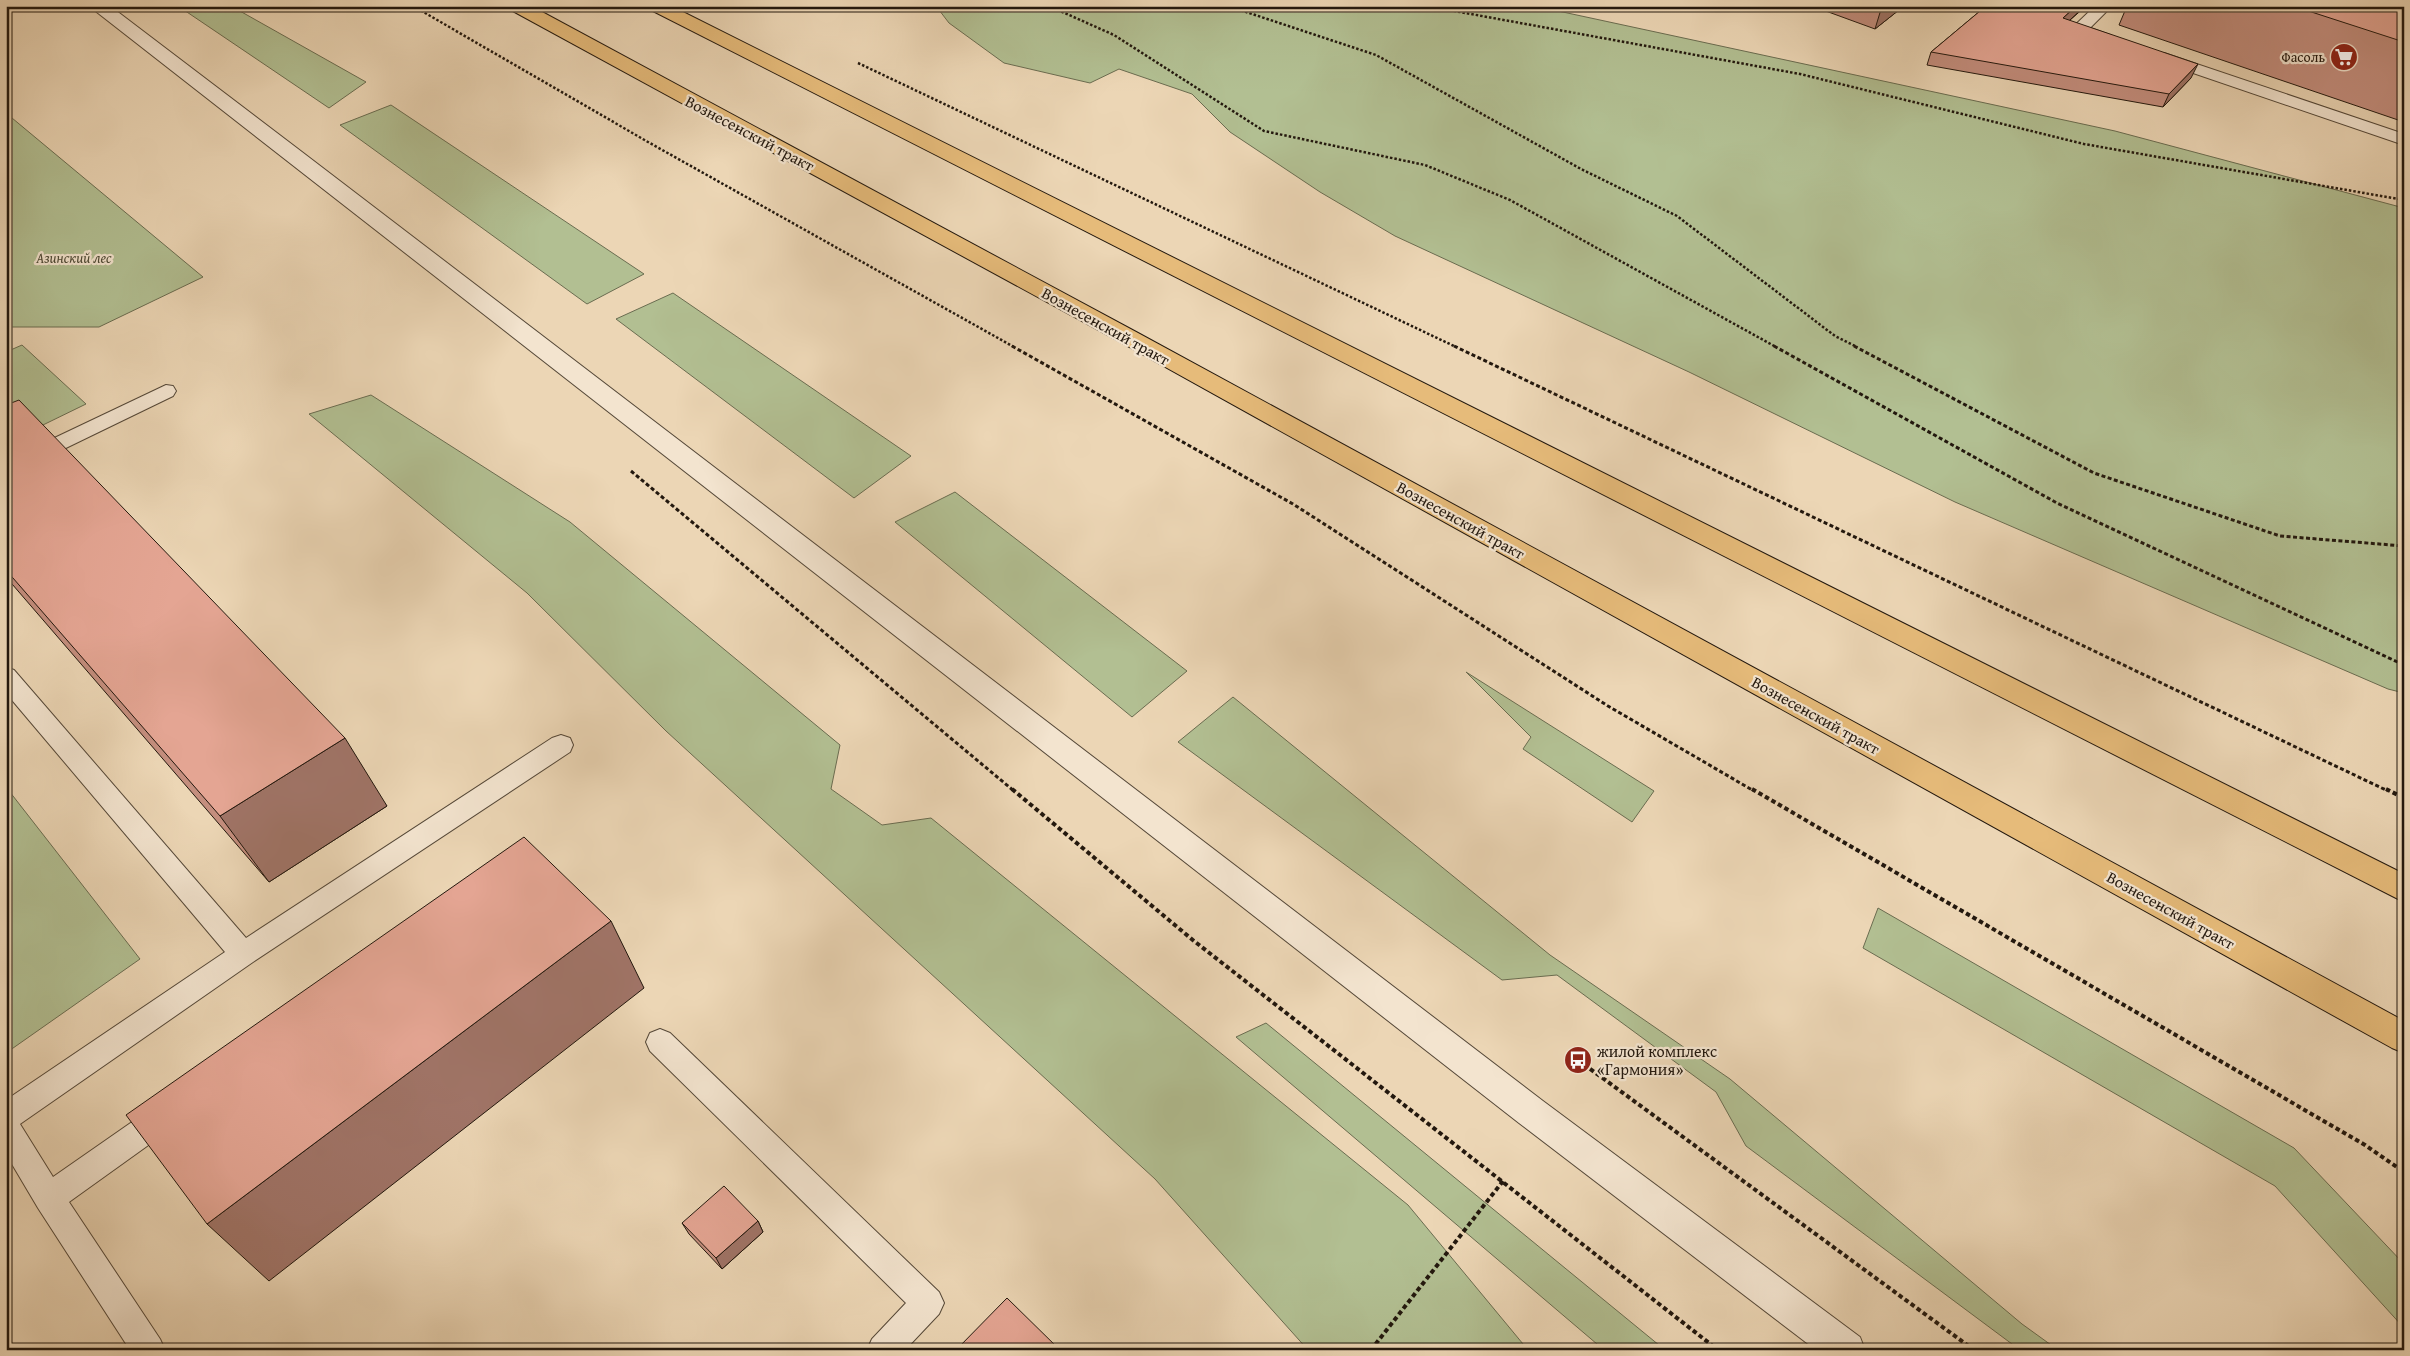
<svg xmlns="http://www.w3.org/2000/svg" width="2410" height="1356" viewBox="0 0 2410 1356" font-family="'Gentium Book Plus',serif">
  <rect width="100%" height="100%" fill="#ecd6b5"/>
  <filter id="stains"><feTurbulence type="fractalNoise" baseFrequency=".004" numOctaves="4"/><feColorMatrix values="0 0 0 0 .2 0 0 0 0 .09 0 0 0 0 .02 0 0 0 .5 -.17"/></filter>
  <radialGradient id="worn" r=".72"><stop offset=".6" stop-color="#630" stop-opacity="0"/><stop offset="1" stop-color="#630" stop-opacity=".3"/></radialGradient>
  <g fill="#b2bf92" stroke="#6a6c50">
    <path d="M178 6H231L366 82 329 108Z"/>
    <path d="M936 6H1535L2115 131 2404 208V693L2388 689 1955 502 1689 372 1395 236 1320 192 1230 132 1192 94 1119 69 1090 83 1004 63 949 23Z"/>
    <path d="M391 105 644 274 587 304 340 125Z"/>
    <path d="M6 113 203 277 99 327H6Z"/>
    <path d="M673 293 911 456 854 498 616 319Z"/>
    <path d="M22 345 86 404 6 443V352Z"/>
    <path d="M371 395 570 522 840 745 831 789 882 825 931 818 1408 1205 1528 1350H1308L1155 1179 666 731 527 593 309 414Z"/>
    <path d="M955 492 1187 671 1132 717 895 522Z"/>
    <path d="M1466 672 1654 791 1632 822 1523 749 1531 737Z"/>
    <path d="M1233 697 1550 955 1730 1079 2022 1324 2058 1350H2020L1746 1146 1716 1092 1557 975 1502 980 1178 742Z"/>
    <path d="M6 787 140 959 6 1053Z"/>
    <path d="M1878 908 2294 1148 2404 1264V1328L2275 1186 1863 948Z"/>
    <path d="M1266 1023 1665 1350H1604L1236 1037Z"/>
  </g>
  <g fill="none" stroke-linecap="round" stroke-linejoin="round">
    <g stroke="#554838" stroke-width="2">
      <g id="service">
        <path d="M2095 6H2112L2090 28 2110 35 2112 38 2110 41H2098L2073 32 2071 29Z"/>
        <path d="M2164 53 2404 134V145L2158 61 2156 58 2158 55Z"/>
        <path d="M166 385 173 386 176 391 173 396 6 477V461Z"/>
        <path d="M6 667 14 670 246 938 552 738 561 735 570 738 573 745 570 752 253 962 20 1124 53 1177 155 1106 165 1103 175 1106 180 1116 175 1126 69 1202 160 1339 165 1350H130L38 1208 6 1154V1100L225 952 6 693Z"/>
        <path d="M660 1029 670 1033 939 1292 944 1303 939 1314 905 1350H867L872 1339 906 1303 650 1051 646 1042 650 1033Z"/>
      </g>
    </g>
    <g stroke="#554838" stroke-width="2">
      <path id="tertiary" d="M89 6H110L302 152 1543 1101 1860 1337 1865 1350H1816L1519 1123Z"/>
    </g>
    <g stroke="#23180e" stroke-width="2">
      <g id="primary">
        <path d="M508 6H531L1138 333 2404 1021V1053L2392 1048 1122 343 511 10Z"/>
        <path d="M648 6H671L2404 874V902L651 10Z"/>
      </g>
    </g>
    <g stroke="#23180e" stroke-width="2.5" stroke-dasharray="2.5 2" stroke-linecap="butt">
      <path d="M413 6 648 142 1014 347"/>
      <path d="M1049 6 1114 35 1264 131 1425 165 1510 200 1776 347"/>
      <path d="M1228 6 1376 55 1581 169 1677 216 1835 336 1857 347"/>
      <path d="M1427 6 1800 74 2084 144 2404 200"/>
      <path d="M858 63 1456 347"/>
    </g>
    <g stroke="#23180e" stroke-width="3" stroke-dasharray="4 2.5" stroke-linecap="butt">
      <path d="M1012 346 1293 504 1608 706 1754 791"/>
      <path d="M1454 346 2388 791"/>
      <path d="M1774 346 2057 503 2404 665"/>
      <path d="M1854 346 2094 473 2280 536 2404 546"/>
      <path d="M631 471 1014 791"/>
    </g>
    <g stroke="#23180e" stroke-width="4" stroke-dasharray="4.5 3" stroke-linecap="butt">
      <path d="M1012 789 1194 941 1718 1350"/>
      <path d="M1752 789 2365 1145 2404 1172"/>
      <path d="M2386 789 2404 798"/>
      <path d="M1578 1060 1974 1350"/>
      <path d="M1371 1350 1503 1181"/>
    </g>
    <use href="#service" fill="#f3e4cf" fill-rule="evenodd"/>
    <use href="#tertiary" fill="#f3e4cf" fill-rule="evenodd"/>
    <use href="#primary" fill="#e6bb7a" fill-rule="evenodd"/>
  </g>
  <g fill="#c48e7e" stroke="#23180e">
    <path d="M1812 6H1904L1875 29Z"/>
    <path d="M1986 6H2086L2069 21 2191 78 2163 107 1927 65 1931 52Z"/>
    <path d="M2127 6H2404V122L2119 25Z"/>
    <path d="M6 405 387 806 269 882 6 577Z"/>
    <path d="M758 1221 763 1232 722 1269 689 1234 682 1223Z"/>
  </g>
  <g fill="#a07467" stroke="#23180e">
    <path d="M1882 6H1904L1875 29Z"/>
    <path d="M2076 6H2085L2057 32 2063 18Z"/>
    <path d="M2198 64 2191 78 2163 107 2169 94Z"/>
    <path d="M345 738 387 806 269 882 220 816Z"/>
    <path d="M611 921 644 988 269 1281 207 1224Z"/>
    <path d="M758 1221 763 1232 722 1269 716 1258Z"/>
  </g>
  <g fill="#e4a593" stroke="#23180e">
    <path d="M1986 6H2076L2063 18 2198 64 2169 94 1931 52Z"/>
    <path d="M2293 6H2404V42Z"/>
    <path d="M19 400 345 738 220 816 6 570V405Z"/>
    <path d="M524 837 611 921 207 1224 126 1115Z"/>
    <path d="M724 1186 758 1221 716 1258 682 1223Z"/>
    <path d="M1007 1298 1060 1350H956Z"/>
  </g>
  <defs>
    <g id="supermarket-disc" transform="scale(1.4375)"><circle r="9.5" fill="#8f2418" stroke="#f3e4cf"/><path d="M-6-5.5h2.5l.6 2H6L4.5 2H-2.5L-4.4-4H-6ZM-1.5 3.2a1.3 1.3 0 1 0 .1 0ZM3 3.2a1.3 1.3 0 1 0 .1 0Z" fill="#fff"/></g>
    <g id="bus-disc" transform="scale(1.4375)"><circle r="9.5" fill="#8f2418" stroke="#f3e4cf"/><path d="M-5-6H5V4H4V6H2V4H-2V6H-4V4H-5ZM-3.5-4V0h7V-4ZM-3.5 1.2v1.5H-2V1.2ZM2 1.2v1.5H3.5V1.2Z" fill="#fff"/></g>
  </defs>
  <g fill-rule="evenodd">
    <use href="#supermarket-disc" x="2344" y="57"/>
    <use href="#bus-disc" x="1578" y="1060"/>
  </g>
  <g text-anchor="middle" stroke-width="4.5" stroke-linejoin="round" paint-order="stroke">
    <g font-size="14" fill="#23180e" stroke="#f3e4cf" text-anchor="end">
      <text x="2325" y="62">Фасоль</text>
    </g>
    <g font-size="14" font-style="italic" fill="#4e4a36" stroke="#f3e4cf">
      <text x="74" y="263">Азинский лес</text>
    </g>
    <g font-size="16" fill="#23180e" stroke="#f3e4cf">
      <text transform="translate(750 133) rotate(28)" y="6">Вознесенский тракт</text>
      <text transform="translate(1106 326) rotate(29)" y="6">Вознесенский тракт</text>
      <text transform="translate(1461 520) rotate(29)" y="6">Вознесенский тракт</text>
      <text transform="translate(1816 715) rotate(29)" y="6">Вознесенский тракт</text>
      <text transform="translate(2171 910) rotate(29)" y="6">Вознесенский тракт</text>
    </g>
    <g font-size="16" fill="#23180e" stroke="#f3e4cf" text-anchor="start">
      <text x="1597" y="1057">жилой комплекс<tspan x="1597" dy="18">«Гармония»</tspan></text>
    </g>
  </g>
  <rect width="2410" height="1356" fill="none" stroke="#ecd6b5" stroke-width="25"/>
  <rect x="8" y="8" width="2395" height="1341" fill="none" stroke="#23180e" stroke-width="2.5"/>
  <rect x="12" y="12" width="2385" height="1331" fill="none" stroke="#23180e"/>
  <rect width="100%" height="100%" filter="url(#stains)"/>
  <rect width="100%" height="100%" fill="url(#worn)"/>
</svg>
